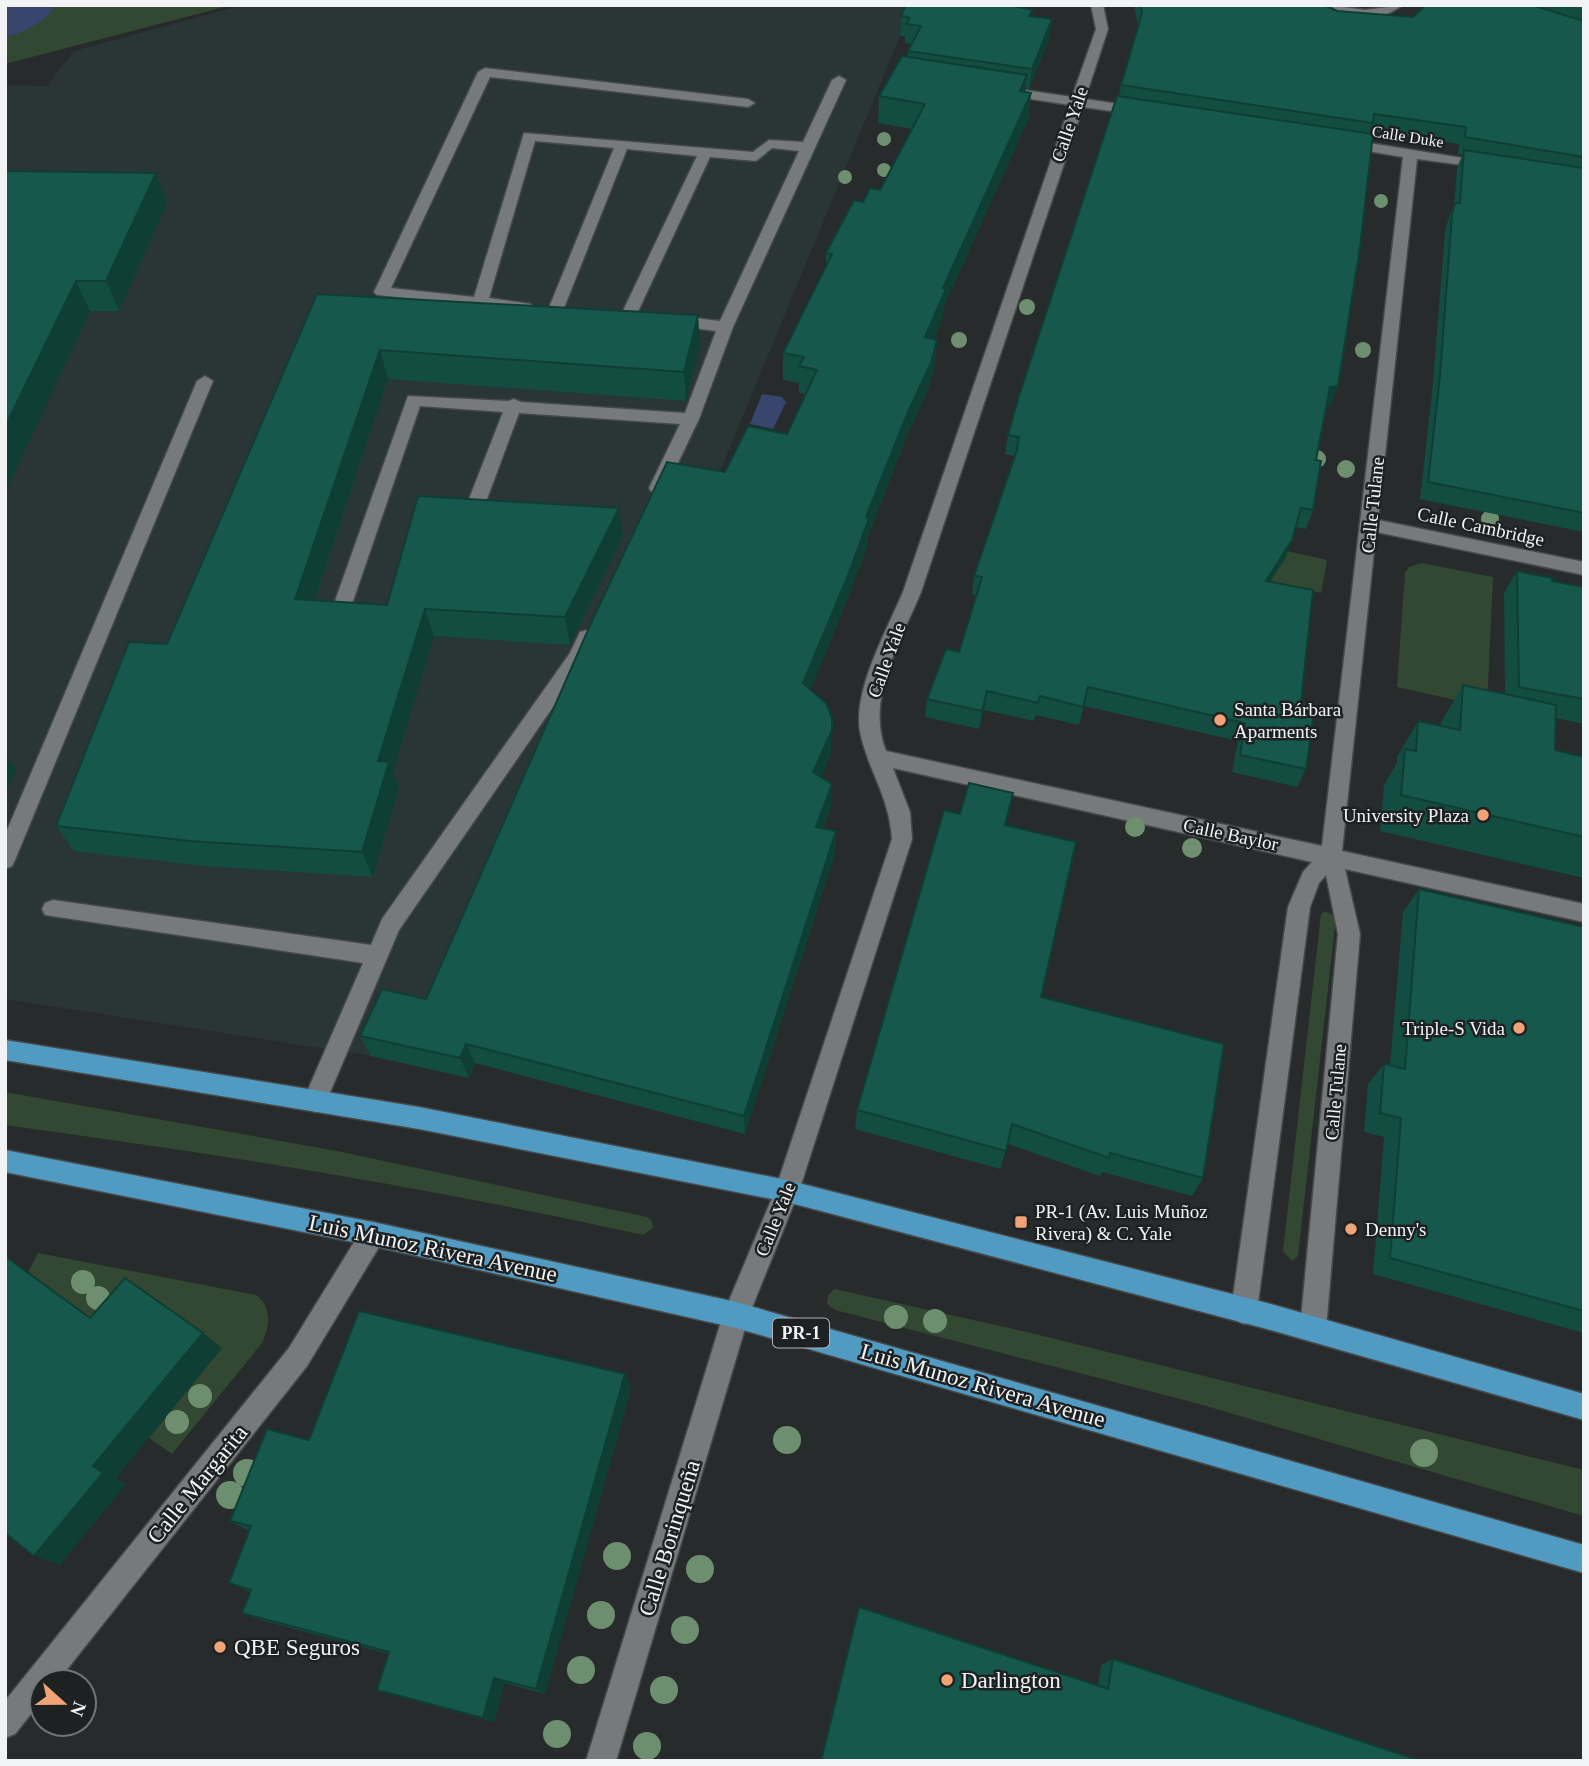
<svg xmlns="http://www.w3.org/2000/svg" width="1589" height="1766" viewBox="0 0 1589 1766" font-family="'Times New Roman',serif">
  <rect width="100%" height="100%" fill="#272b2b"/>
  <path fill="#2a3536" d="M243 5H913L469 1078 371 1056 5 999V85L47 86 74 51Z"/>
  <g fill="#324832">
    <path d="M5 5H232L5 64Z"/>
    <path d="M1287 551 1327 560 1321 593 1270 581Z"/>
    <path d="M1422 563 1493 577 1487 707 1397 687 1405 573 1409 567Z"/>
    <path d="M1325 911 1336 917 1298 1256 1292 1261 1283 1251 1321 914Z"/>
    <path d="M5 1092 337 1151 647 1217 652 1221 653 1228 643 1235C432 1188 219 1154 5 1125Z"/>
    <path d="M38 1253 256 1295C272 1307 270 1326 262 1343L172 1454 149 1438 221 1348 113 1334 28 1272Z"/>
    <path d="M834 1289 1027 1332 1584 1470V1516L1192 1402 835 1310 827 1304 828 1295Z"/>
  </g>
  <path fill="#38456d" d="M762 394 782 397 786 402 773 429 750 424Z"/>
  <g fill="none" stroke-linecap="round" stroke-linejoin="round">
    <path fill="#38456d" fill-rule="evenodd" d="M5 5H56C44 23 26 32 5 37Z"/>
    <g stroke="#46494a" stroke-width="3">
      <g id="minor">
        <path d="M1091 5H1103L1108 29 1085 99 1139 107 1146 111 1139 115 1083 107 921 592C901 640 865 699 886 751L1322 846 1403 157 1344 147 1337 143 1344 139 1488 162 1493 163V169L1417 159 1378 520 1584 562V575L1376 532 1342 851 1584 904V922L1345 869 1360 934 1326 1329 1322 1338 1313 1342 1304 1338 1300 1329 1338 934 1326 875 1319 883 1310 907 1257 1311 1253 1320 1244 1324 1235 1320 1231 1311 1288 907 1303 872 1312 862 893 768 910 812 912 839 799 1191 749 1315 616 1761H586L723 1315 775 1191 892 839C889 796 870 774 861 736 850 695 887 630 903 592L1070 105 1005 95 998 91 1005 87 1072 97 1096 29Z"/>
        <path d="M1330 5 1365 10 1402 5C1383 21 1348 23 1330 5Z"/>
        <path d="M485 68 748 99 755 103 748 107 490 77 391 288 474 297 524 133 753 152 769 140 803 142 832 80 839 76 846 80 733 327 699 419 664 492H652L649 488 680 424 519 413 487 499 484 503H472L469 499 503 412 420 406 353 601 344 608 335 601 408 396 508 401 514 399 521 402 685 413 716 331 670 325 662 320 670 315 720 321 799 151 772 148 756 161 710 157 635 318H623L621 315 697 156 627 149 562 313 556 315 548 310 614 148 535 141 489 298 531 304V310L377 295 374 292 478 72Z"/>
        <path d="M205 376 213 381 15 860 12 866 5 869V835L197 381Z"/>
        <path d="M587 630 596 637 584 662 399 930 323 1109 315 1112 307 1109 303 1101 363 963 45 915 42 909 45 903 53 900 371 945 382 919 570 653 580 632Z"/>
        <path d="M373 1222 382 1226 385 1234 382 1242 307 1366 57 1682H42V1700L15 1734 5 1738V1701L289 1348 364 1226Z"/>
      </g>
    </g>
    <g stroke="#46494a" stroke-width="3">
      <g id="major">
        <path d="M5 1040 419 1107 787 1180 1267 1303 1584 1394V1420L1267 1329 787 1202 419 1129 5 1060Z"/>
        <path d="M5 1150 373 1222 736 1302 1584 1545V1573L736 1328 373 1246 5 1172Z"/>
      </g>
    </g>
    <use href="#minor" fill="#767a7b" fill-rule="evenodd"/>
    <use href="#major" fill="#519ac2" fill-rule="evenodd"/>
  </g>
  <g fill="#6d8f6f">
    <circle cx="884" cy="139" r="7"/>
    <circle cx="884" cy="170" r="7"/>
    <circle cx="845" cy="177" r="7"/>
    <circle cx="1381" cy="201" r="7"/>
    <circle cx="1027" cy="307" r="8"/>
    <circle cx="959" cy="340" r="8"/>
    <circle cx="1363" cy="350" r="8"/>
    <circle cx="1317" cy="459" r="9"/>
    <circle cx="1346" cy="469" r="9"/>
    <circle cx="1490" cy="519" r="9"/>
    <circle cx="1135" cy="827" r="10"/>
    <circle cx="1192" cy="848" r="10"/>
    <circle cx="83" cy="1282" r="12"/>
    <circle cx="98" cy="1298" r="12"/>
    <circle cx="896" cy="1317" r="12"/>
    <circle cx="935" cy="1321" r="12"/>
    <circle cx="200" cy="1396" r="12"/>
    <circle cx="177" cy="1422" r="12"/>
    <circle cx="787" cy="1440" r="14"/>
    <circle cx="1424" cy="1453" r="14"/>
    <circle cx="247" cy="1473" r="14"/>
    <circle cx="230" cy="1495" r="14"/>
    <circle cx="617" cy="1556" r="14"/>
    <circle cx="700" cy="1569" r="14"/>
    <circle cx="601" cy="1615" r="14"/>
    <circle cx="685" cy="1630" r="14"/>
    <circle cx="581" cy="1670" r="14"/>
    <circle cx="664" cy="1690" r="14"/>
    <circle cx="557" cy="1734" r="14"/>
    <circle cx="647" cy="1746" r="14"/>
  </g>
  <g fill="#134c40">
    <path d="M906 5H1015L1014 7 1032 16 1052 19 1049 39 1029 89 1026 88 1025 92 1031 93 1028 120 944 306 943 316 934 339 935 366 928 390 906 438 868 536V544L846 603 810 690 831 754 821 777 831 807 823 828 836 831 835 854 745 1134 475 1063 469 1078 371 1056 360 1036 426 999 725 472 787 434 806 394 799 393V383L783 380V353L826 266V253L863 202 880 190 912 129 878 123 879 96 908 57V51L911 44 905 43V36H900L901 16Z"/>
    <path d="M1134 5H1324L1337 11 1413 17 1426 5H1584V532L1420 499 1432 393 1445 232 1448 220 1454 205 1457 168 1462 155 1458 154 1459 144 1370 131 1338 386 1331 406H1326L1316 460 1313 510 1306 529 1296 527 1285 559 1270 582 1301 702 1306 769 1297 787 1232 772 1238 741 1084 706 1079 725 1036 715 1034 721 984 710 979 729 925 717 927 699 959 652 977 596 972 595 974 576 1014 456 1005 454 1008 435 1119 96 1121 85 1138 26Z"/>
    <path d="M5 171 156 173 167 203 119 311H90Z"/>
    <path d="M317 294 700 344 686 401 388 379 315 600 387 605 623 536 570 645 434 636 393 771 399 788 373 877 205 866 74 851 56 826 167 644Z"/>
    <path d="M1517 571 1552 581 1584 587V724L1556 718 1555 750 1584 757V878L1380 831 1384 785 1397 763V757L1418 721 1441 726V722L1463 685 1505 694 1504 593Z"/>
    <path d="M1005 826 1041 997 1203 1178 1192 1196 1102 1172 1100 1176 1008 1144 1000 1169 855 1129 857 1110Z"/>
    <path d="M1419 889 1584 927V1333L1373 1274 1384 1137 1364 1132 1368 1084 1384 1064 1390 1065 1403 912Z"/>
    <path d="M631 1389 545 1694 505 1683 494 1722 392 1695 377 1690 389 1654 261 1620 242 1613 250 1592 229 1583 249 1531 230 1521 309 1440Z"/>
    <path d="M1113 1659 1421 1761H820L1098 1686 1101 1665Z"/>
  </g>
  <g fill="#0f3e34">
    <path d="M1052 19 1049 39 1029 89 1032 69Z"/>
    <path d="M1027 75 1024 102 1020 91Z"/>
    <path d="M1031 93 1028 120 944 306 943 316 923 364 925 337 943 288Z"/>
    <path d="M156 173 167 203 119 311 106 281Z"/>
    <path d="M76 281 90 311 5 493V427Z"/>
    <path d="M698 315 700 344 686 401 684 372Z"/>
    <path d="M937 340 935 366 928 390 906 438 868 536V544L846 603 803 708V683L866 517Z"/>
    <path d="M380 350 388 379 306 626 295 599Z"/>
    <path d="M1338 386 1331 406 1322 407 1330 387Z"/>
    <path d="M619 508 623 536 570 645 565 617Z"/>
    <path d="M1292 540 1285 559 1258 600 1266 581Z"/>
    <path d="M425 609 434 636 393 771 399 788 373 877 362 852 378 761Z"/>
    <path d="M987 691 984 710 979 729 982 711Z"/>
    <path d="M832 718 831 754 813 796V772Z"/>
    <path d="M5 755 16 769 5 796Z"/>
    <path d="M832 784 831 807 815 850 816 827Z"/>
    <path d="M836 831 835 854 745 1134 744 1116Z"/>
    <path d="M466 1044 475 1063 469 1078 460 1058Z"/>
    <path d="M203 1333 222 1348 116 1478 126 1484 60 1565 34 1556 93 1466Z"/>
    <path d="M625 1374 631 1389 545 1694 536 1689Z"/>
    <path d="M494 1678 505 1683 494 1722 483 1718Z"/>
  </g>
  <g fill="#16584b" stroke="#0f3e34" stroke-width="2">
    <path d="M906 5H1008L1033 10 1029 16 1052 19 1032 69 908 51 921 26 906 24 910 18 901 16Z"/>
    <path d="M1140 5H1324L1337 11 1413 17 1426 5H1532L1584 21V157L1465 137 1466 127 1374 114 1373 123 1121 85 1142 13Z"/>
    <path d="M902 56 1027 75 1020 91 1031 93 943 288 946 289 925 337 937 340 931 363 908 412 866 517 869 518 847 578 803 683 826 703 832 718V730L813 772 832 784 816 827 836 831 744 1116 466 1044 460 1058 360 1036 382 989 426 999 592 621 667 462 725 472 748 426 787 434 817 370 799 366 804 357 783 353 832 254 826 253 854 200 863 202 870 188 880 190 925 104 879 96Z"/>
    <path d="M1117 96 1373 134 1360 247 1338 386 1330 387 1316 460 1321 461 1313 510 1301 508 1292 540 1266 581 1313 590 1301 702 1315 705 1306 769 1240 755 1245 723 1088 687 1083 707 1040 696 1038 703 987 691 982 711 927 699 946 649 959 652 982 577 974 576 1017 450 1019 437 1008 435 1018 399Z"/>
    <path d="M1464 150 1584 168V513L1428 482 1440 376 1452 215 1455 203H1460Z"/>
    <path d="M5 171 156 173 106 281H76L5 427Z"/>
    <path d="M317 294 698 315 684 372 380 350 295 599 387 605 418 496 619 508 565 617 425 609 378 761 389 762 362 852 190 841 56 826 129 642 167 644Z"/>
    <path d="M1517 571 1552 578V581L1584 587V699L1519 687Z"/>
    <path d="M1463 685 1556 705 1555 750 1584 757V837L1401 795 1405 749 1416 751 1418 721 1460 730Z"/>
    <path d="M969 783 1013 793 1005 825 1076 842 1041 997 1224 1044 1203 1178 1110 1153 1109 1158 1012 1124 1006 1151 857 1110 944 810 960 814Z"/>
    <path d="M1419 889 1584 927V1311L1390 1258 1401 1118 1380 1113 1384 1064 1405 1069Z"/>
    <path d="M5 1256 90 1318 125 1278 203 1333 93 1466 103 1473 34 1556 5 1533Z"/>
    <path d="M359 1311 625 1374 536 1689 494 1678 483 1718 377 1690 389 1652 242 1613 251 1590 229 1583 251 1526 230 1521 267 1429 309 1440Z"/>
    <path d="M859 1607 1108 1689 1113 1659 1421 1761H821Z"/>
  </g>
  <g fill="#efa376" stroke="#1e2122" stroke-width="2.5">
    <circle cx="1220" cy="720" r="7"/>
    <circle cx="1483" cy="815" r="7"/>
    <circle cx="1519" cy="1028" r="7"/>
    <rect x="1014" y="1215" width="14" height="14" rx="3.5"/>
    <circle cx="1351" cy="1229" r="7"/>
    <circle cx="220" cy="1647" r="7"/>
    <circle cx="947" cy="1680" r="7"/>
  </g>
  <g text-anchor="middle" stroke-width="5" stroke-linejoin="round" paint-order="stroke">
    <g font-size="16" fill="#f1f3f4" stroke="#1e2122">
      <text transform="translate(1408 136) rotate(9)" y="6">Calle Duke</text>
    </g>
    <rect fill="#1e2122" stroke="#b2b4b5" stroke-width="2" x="773" y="1318.5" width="56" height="29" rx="5"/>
    <g font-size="18" font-weight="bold" fill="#f1f3f4">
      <text x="801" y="1339">PR-1</text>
    </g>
    <g font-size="19" fill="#f1f3f4" stroke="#1e2122">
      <text transform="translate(1069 124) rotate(-71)" y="7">Calle Yale</text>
      <text transform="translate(1372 505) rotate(-84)" y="7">Calle Tulane</text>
      <text transform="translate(1481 526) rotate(12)" y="7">Calle Cambridge</text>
      <text transform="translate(886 660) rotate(-70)" y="7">Calle Yale</text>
      <text transform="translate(1231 834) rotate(12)" y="7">Calle Baylor</text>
      <text transform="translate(1335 1092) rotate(-85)" y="7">Calle Tulane</text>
      <text transform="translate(775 1219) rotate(-68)" y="7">Calle Yale</text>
    </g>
    <g font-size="19" fill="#f1f3f4" stroke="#1e2122" text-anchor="start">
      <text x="1234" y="716">Santa Bárbara<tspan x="1234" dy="22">Aparments</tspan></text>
      <text x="1469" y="822" text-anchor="end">University Plaza</text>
      <text x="1505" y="1035" text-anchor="end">Triple-S Vida</text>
      <text x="1035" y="1218">PR-1 (Av. Luis Muñoz<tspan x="1035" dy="22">Rivera) &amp; C. Yale</tspan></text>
      <text x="1365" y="1236">Denny's</text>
    </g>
    <g font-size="23" fill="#f1f3f4" stroke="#1e2122">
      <text transform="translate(433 1248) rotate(12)" y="8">Luis Munoz Rivera Avenue</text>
      <text transform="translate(983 1385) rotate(16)" y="8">Luis Munoz Rivera Avenue</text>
      <text transform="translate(197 1484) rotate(-51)" y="8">Calle Margarita</text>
      <text transform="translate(669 1538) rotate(-73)" y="8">Calle Borinqueña</text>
    </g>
    <g font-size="23" fill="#f1f3f4" stroke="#1e2122" text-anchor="start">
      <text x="234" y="1655">QBE Seguros</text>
      <text x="961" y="1688">Darlington</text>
    </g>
  </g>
  <rect width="1589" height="1766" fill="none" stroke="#f1f3f4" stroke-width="14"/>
  <g transform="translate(63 1703) rotate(111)"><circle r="33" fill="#1e2122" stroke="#727576" stroke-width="2"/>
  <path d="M0-5L12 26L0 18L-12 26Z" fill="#efa376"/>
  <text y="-10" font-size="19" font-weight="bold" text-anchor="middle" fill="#f1f3f4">N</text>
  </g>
</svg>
